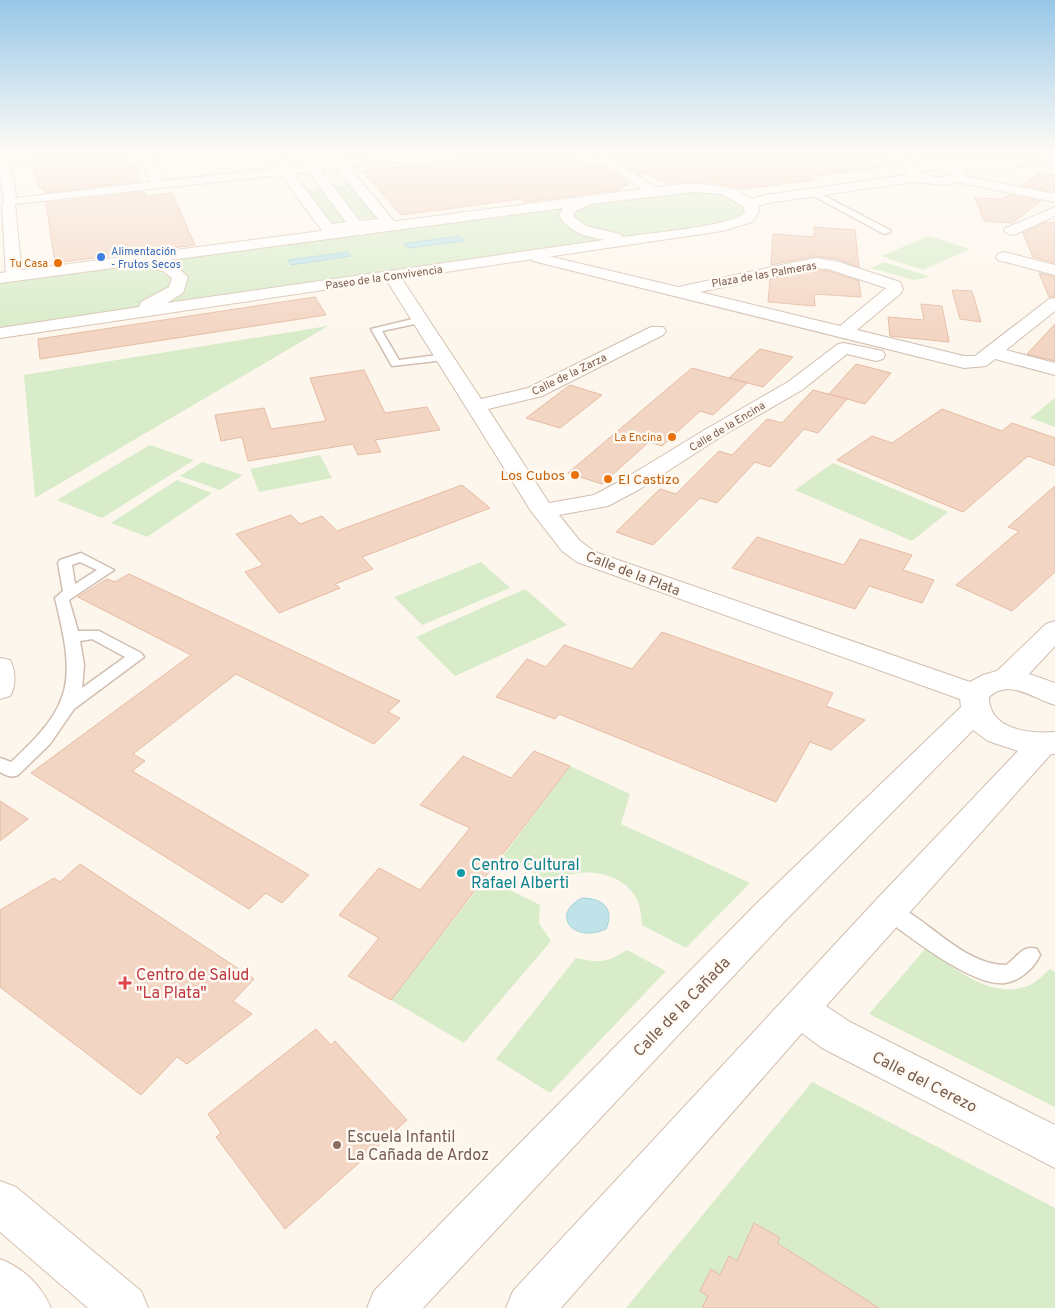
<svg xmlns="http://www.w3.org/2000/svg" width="1055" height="1308" viewBox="0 0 1055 1308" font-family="Overpass,sans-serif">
  <rect width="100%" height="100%" fill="#fdf6ec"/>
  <g fill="#d8ecc9">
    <path d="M906 152H1055V154C1035 154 1013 153 993 155 962 158 935 164 906 152Z"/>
    <path d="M351 184 378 217 360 219 333 186Z"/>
    <path d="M320 187 345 221 327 223 304 189Z"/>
    <path d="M675 191 716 192 740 199 747 212 742 218 718 225 0 330V281Z"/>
    <path d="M929 236 970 249 923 270 881 256Z"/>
    <path d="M884 262 928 276V277L913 280 871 268Z"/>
    <path d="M328 326 35 498 24 375Z"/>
    <path d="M1055 398V427L1030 418Z"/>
    <path d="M150 445 194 460 102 518 57 500Z"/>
    <path d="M320 455 332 478 259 492 250 469Z"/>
    <path d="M202 462 243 475 220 490 180 476Z"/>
    <path d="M833 463 948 512 912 541 795 490Z"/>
    <path d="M177 480 212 493 147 537 111 523Z"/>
    <path d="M481 562 510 588 422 625 394 597Z"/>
    <path d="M525 589 567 625 455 676 416 637Z"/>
    <path d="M570 766 630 794 621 824 750 883 686 948 642 925C641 918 641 909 638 902 626 871 577 864 554 883L502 857Z"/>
    <path d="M486 878 540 905 539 923 551 941 464 1043 391 1000Z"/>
    <path d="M926 948C955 968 990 1000 1028 986 1036 983 1044 974 1050 969L1055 972V1107L869 1014Z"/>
    <path d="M627 950 666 971 550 1093 496 1059 576 958C599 963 607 963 627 950Z"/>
    <path d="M812 1082 1055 1208V1308H626Z"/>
  </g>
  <g fill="#bfe3e8" stroke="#a5d3da">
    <path d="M460 236 464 241 408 248 404 244Z"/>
    <path d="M348 252 351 256 291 265 288 260Z"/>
    <path d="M582 898C602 898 615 908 606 929 573 944 550 914 582 898Z"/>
  </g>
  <g fill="#f3d5c3" stroke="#e6bba3">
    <path d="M70 152H126V165L132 164 140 181 44 193V188L39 189 31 161 62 158Z"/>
    <path d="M525 152H566L587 166 602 164 629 183 619 190 524 202 521 199 401 215 362 171Z"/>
    <path d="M699 152H874L896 165 814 176V180L744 189 714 183H671L659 181 645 172 640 175 620 161Z"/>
    <path d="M1039 173 1055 176V190L1052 192 1022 185Z"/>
    <path d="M144 192 146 196 172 193 195 245 55 263 46 203Z"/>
    <path d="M1009 195 1041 201 1012 223 984 221 975 198 1002 199Z"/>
    <path d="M1046 222 1055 223V263L1033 257 1023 233Z"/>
    <path d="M814 227 855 230 859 267 837 259 815 256 771 265 773 234 814 237Z"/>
    <path d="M815 270 828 271 859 281 861 297 814 294 815 306 768 302 770 279Z"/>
    <path d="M1039 273 1055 277V296L1049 297Z"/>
    <path d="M952 290 972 291 981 322 960 319Z"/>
    <path d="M315 297 326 315 40 359 38 339Z"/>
    <path d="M921 304 942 306 949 342 890 336 888 317 924 320Z"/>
    <path d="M1055 324V361L1027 354Z"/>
    <path d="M760 349 793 357 763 387 729 378Z"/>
    <path d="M856 364 891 373 865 404 829 394Z"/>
    <path d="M692 368 747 383 713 415 700 411 662 446 649 442 602 484 568 473Z"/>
    <path d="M364 370 385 413 427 407 440 430 375 440 381 452 358 455 353 444 248 461 242 437 221 441 215 415 264 408 271 429 326 421 310 378Z"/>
    <path d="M570 385 602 395 560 428 526 418Z"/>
    <path d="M813 390 847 399 818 433 804 429 770 467 755 462 717 503 700 498 653 545 616 532 660 489 676 494 719 451 732 455 767 419 782 423Z"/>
    <path d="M942 409 1002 431 1012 423 1055 438V466L1028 456 963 512 837 460 872 436 892 443Z"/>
    <path d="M462 485 490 508 362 557 373 569 335 584 340 588 279 613 245 572 263 565 236 534 291 515 300 524 322 516 337 531Z"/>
    <path d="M1055 486V572L1012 611 956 585 1019 531 1008 527Z"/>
    <path d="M757 537 844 565 860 539 912 555 903 570 934 580 922 603 869 586 855 609 732 568Z"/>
    <path d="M129 574 400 701 388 712 400 718 374 744 236 674 133 754 145 761 132 771 309 875 282 903 266 893 249 909 31 773 191 655 78 597 107 579 115 582Z"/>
    <path d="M662 632 833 693 826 706 865 720 831 750 810 742 776 802 559 714 555 719 496 697 527 659 546 667 564 645 632 669Z"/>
    <path d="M534 751 570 766 391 1000 348 976 379 938 339 915 379 868 420 890 470 828 420 805 463 756 511 778Z"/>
    <path d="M0 801 28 819 0 841Z"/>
    <path d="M80 864 254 979 233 1001 252 1014 187 1064 177 1057 141 1095 0 987V910L54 878 60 882Z"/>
    <path d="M316 1029 331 1045 335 1041 407 1120 285 1229 216 1137 221 1133 208 1114Z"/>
    <path d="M754 1223 780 1238 777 1243 879 1308H702L708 1296 700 1291 711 1269 720 1275 729 1256 737 1261Z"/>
  </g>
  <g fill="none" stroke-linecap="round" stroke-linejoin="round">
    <g stroke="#d1beb0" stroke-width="3">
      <g id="lane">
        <path d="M639 152H656L605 160 602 158Z"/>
        <path d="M813 190 890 230 891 232 884 234 810 194 809 192Z"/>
        <path d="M421 317 426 320 424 322 382 331 399 360 445 354 450 357 445 360 392 366 371 329Z"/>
        <path d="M81 553 114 570 69 600 78 631H99L141 653 144 657 74 709 50 744 18 775C11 778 7 776 0 772V758L11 762C75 704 75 680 55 598L63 591 58 563 60 560ZM80 562 97 570 75 584 72 565ZM92 639 125 657 82 688 84 665 80 641Z"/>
        <path d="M888 902C926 915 961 965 1006 965 1017 958 1022 944 1037 949L1040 955C1034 968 1020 981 1005 983 972 987 908 935 881 916L878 910 881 904Z"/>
      </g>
    </g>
    <g stroke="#d1beb0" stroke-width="2">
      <g id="street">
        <path d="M0 152H68L62 156 11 161 16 198 150 182 139 152H151L163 181 276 168 265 152H277L288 166 303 165 296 155 300 152H306L315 163 331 162 325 152H336L343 160 418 152H454L448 156 349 167 395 222 388 226 366 229 365 234 360 235 352 231 323 232 281 175 15 204 22 276 14 281 6 276 2 205 4 202 0 176ZM336 169 378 219 360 221 321 170ZM308 172 346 222 332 224 294 174Z"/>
        <path d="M589 152H603L662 192 660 195H650Z"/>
        <path d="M876 152H892L921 167 915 171 910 170Z"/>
        <path d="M957 174 1055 194V202L952 181 950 178Z"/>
        <path d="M1055 207V216L1016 234 1011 235 1004 231 1006 228Z"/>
        <path d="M535 249 544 255 678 287 815 258 836 261 900 282 903 289 901 293 857 330 964 356H975L1049 299 1055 298V311L1006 350 1055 363V375L995 359 986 366 964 368 533 261 527 254ZM815 268 828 269 886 288 840 326 700 292Z"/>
        <path d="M1004 252 1055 265V275L998 260 996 257 998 254Z"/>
        <path d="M392 271 398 273 481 399 528 388 651 327H663L666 331 663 335 542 396 488 409 549 503 594 495 624 479 708 428 788 382 838 344 844 343 883 351 885 355 883 359 876 361 847 354 802 390 722 436 640 489 608 506 559 515 580 541 595 552 970 682 983 675 997 671 1046 624 1055 621V646L1029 674 1055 683V705C1034 699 1009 678 989 697 989 730 1030 734 1055 732V754H1051L826 1006 850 1022 1055 1125V1168L822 1048 802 1033 561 1308H506L513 1291 876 900 1018 751 988 741 973 730 782 924 423 1308H367L374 1291 758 902 961 707 960 699 577 562 562 551 531 511 384 276Z"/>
        <path d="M0 658 10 660C16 671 16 686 10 696L0 699Z"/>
      </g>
    </g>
    <g stroke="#d6c0b0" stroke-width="2">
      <g id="secondary">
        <path d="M1055 157V165L961 170 966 175 960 181 946 185 912 182 768 203 758 206 759 212 752 222 722 231 0 338V328L139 307 141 302 169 287 172 278 163 271 136 265 0 283V273L673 185C700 183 729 183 752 199L766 195 907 175 903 170 909 165 928 161 945 163ZM935 169 951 175C942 179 926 177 918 171ZM693 192 721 194 743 206 745 212C735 226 644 234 622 237L620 234 586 226 573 216 576 211 591 204ZM563 208 559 216C570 233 585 236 604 240L167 303 183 293 188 277 174 264 162 261Z"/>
        <path d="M0 1181 16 1187 141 1291 148 1308H88L0 1232Z"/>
        <path d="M0 1259C23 1268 41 1285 51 1308H0Z"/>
      </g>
    </g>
    <use href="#lane" fill="#fff" fill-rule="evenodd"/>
    <use href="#street" fill="#fff" fill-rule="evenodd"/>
    <use href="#secondary" fill="#fff" fill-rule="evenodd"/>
  </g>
  <linearGradient id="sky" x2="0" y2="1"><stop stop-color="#97c7e8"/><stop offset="0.45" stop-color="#fefbf6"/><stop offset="1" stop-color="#fefbf6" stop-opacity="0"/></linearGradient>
  <rect width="1055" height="335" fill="url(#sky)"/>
  <circle fill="#3f7fe0" stroke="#fffaf3" stroke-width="2" cx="101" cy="257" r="5"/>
  <g fill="#e8710a" stroke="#fffaf3" stroke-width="2">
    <circle cx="58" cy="263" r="5"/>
    <circle cx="672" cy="437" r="5"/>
    <circle cx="575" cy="475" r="5"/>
    <circle cx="608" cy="479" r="5"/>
  </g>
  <circle fill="#0f9aa8" stroke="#fffaf3" stroke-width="2" cx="461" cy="873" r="5"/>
  <path fill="#e0444e" stroke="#fffaf3" stroke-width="2" d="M122.5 975.5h5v5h5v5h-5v5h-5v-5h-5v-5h5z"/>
  <circle fill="#8d6e63" stroke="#fffaf3" stroke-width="2" cx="337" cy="1145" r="5"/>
  <g text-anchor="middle" stroke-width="5" stroke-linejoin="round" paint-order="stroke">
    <g font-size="11" fill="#366cbe" stroke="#fffaf3" text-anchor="start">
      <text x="111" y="255">Alimentación<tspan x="111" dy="13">- Frutos Secos</tspan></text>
    </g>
    <g font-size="11" fill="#c56008" stroke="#fffaf3" text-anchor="end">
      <text x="48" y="267">Tu Casa</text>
      <text x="662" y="441">La Encina</text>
    </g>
    <g font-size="11" fill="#7a5c4d" stroke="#fffaf3">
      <text transform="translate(764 274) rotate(-10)" y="4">Plaza de las Palmeras</text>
      <text transform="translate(384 277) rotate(-8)" y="4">Paseo de la Convivencia</text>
      <text transform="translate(569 374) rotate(-26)" y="4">Calle de la Zarza</text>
      <text transform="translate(727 426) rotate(-31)" y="4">Calle de la Encina</text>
    </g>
    <g font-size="14" fill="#c56008" stroke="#fffaf3" text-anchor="end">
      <text x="565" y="480">Los Cubos</text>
      <text x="618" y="484" text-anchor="start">El Castizo</text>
    </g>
    <g font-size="14" fill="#7a5c4d" stroke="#fffaf3">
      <text transform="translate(633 573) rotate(21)" y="5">Calle de la Plata</text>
    </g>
    <g font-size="16" fill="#0d838f" stroke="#fffaf3" text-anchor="start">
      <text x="471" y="870">Centro Cultural<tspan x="471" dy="18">Rafael Alberti</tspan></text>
    </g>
    <g font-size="16" fill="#be3a42" stroke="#fffaf3" text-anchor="start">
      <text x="136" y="980">Centro de Salud<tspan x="136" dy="18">"La Plata"</tspan></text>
    </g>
    <g font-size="16" fill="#7a5c4d" stroke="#fffaf3">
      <text transform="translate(681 1006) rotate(-46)" y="6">Calle de la Cañada</text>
      <text transform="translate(925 1081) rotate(27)" y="6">Calle del Cerezo</text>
    </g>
    <g font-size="16" fill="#785e54" stroke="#fffaf3" text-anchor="start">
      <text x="347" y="1142">Escuela Infantil<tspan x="347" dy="18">La Cañada de Ardoz</tspan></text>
    </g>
  </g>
</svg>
